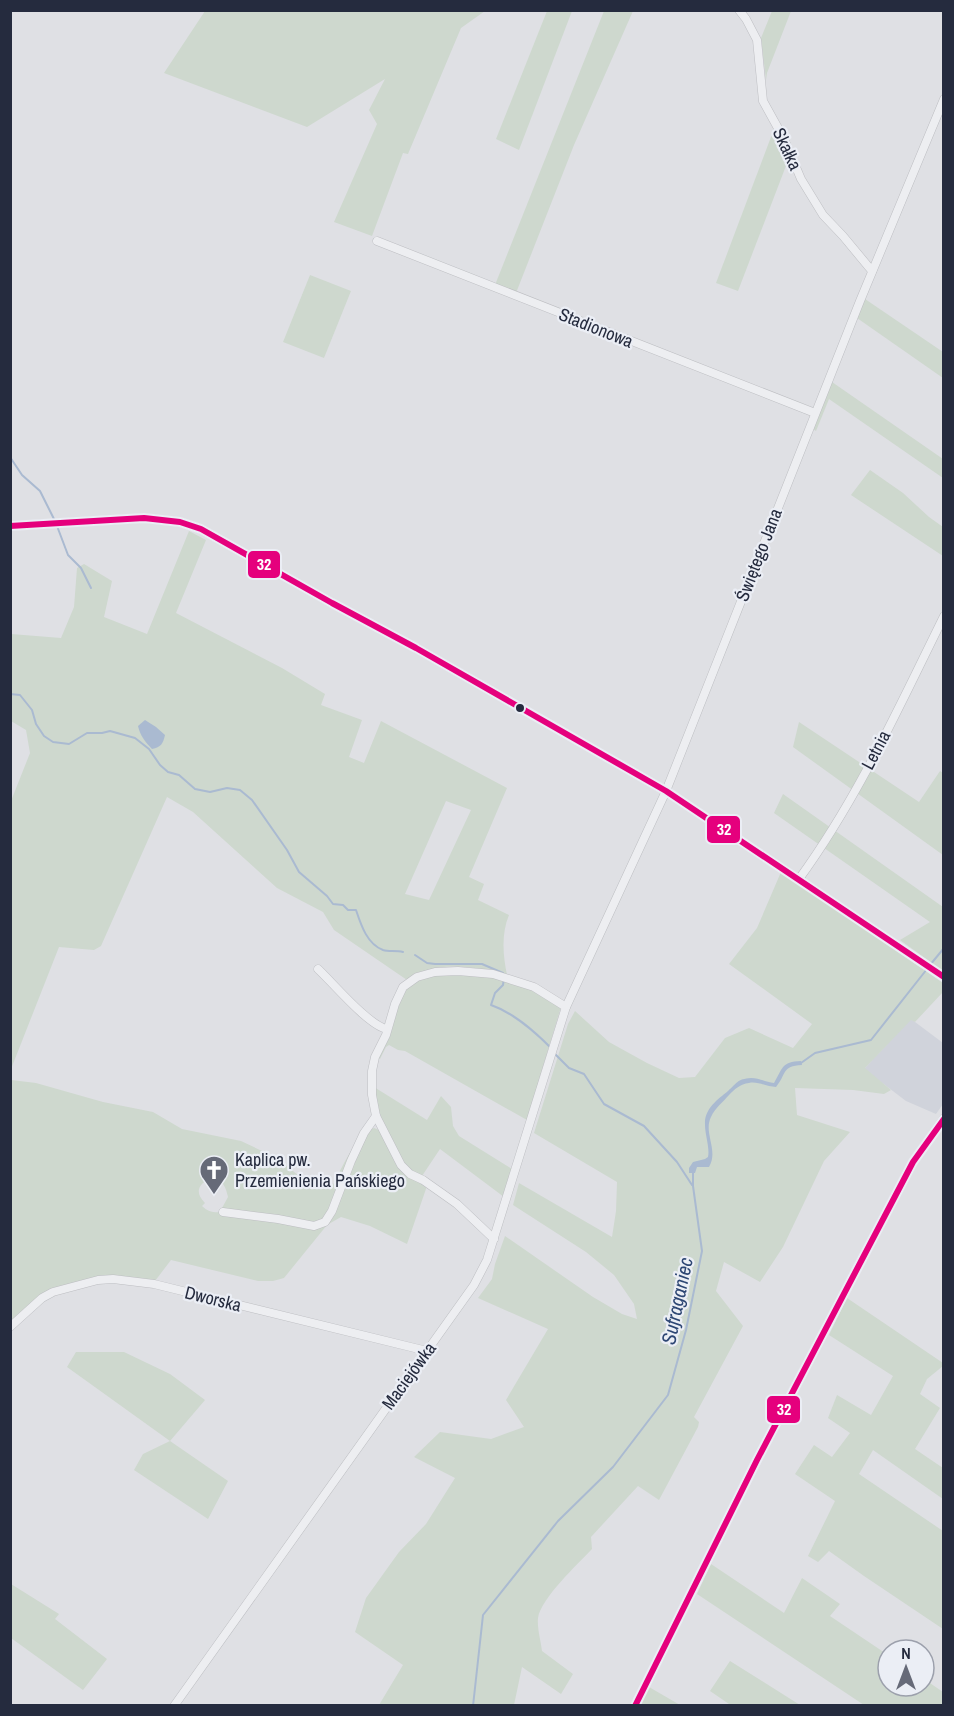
<svg xmlns="http://www.w3.org/2000/svg" width="954" height="1716" viewBox="0 0 954 1716" font-family="'Archivo Narrow',sans-serif">
  <rect width="100%" height="100%" fill="#dfe0e4"/>
  <path fill="#d0d3db" d="M911 1019 943 1043V1104L936 1114 906 1101 864 1069Z"/>
  <g fill="#ced8ce" fill-rule="evenodd">
    <path d="M205 11H485L461 28 408 154 403 153 372 236 334 222 377 124 369 110 385 79 307 127 164 73Z"/>
    <path d="M547 11H572L519 150 496 139Z"/>
    <path d="M604 11H633L574 145 516 293 495 285Z"/>
    <path d="M772 11H791L767 73 766 80 761 38Z"/>
    <path d="M774 129 789 158 738 291 716 283Z"/>
    <path d="M310 275 351 291 324 358 283 342Z"/>
    <path d="M865 299 943 352V378L857 318Z"/>
    <path d="M832 382 943 459V478L829 399 816 431 813 429Z"/>
    <path d="M870 470 903 493 929 517 943 527V556L851 495Z"/>
    <path d="M189 531 206 540 176 613 282 668 325 694 321 705 362 720 349 757 364 763 381 721 507 788 469 877 484 884 478 900 509 915C501 934 503 956 507 975 485 968 448 962 425 971 419 973 413 977 407 980L334 930 323 912 277 888 193 812 167 797 101 946 94 950 59 947 11 1069V801L30 753 26 730 11 721V634L61 638 74 607 77 568 84 564 112 581 104 617 147 634ZM446 801 471 810 429 900 405 894Z"/>
    <path d="M799 722 919 802 940 771 943 773V855L793 747Z"/>
    <path d="M783 794 943 907V971L900 940 930 922 774 813Z"/>
    <path d="M781 872 943 983V992L915 1022 911 1020 865 1068 891 1090 884 1094 853 1090 795 1088 797 1115 850 1132 824 1161 783 1247 760 1282 724 1262 716 1291 743 1326 694 1417 699 1422 698 1427 659 1500 638 1486 591 1537 592 1549C578 1564 541 1598 538 1618 537 1629 541 1641 542 1651L573 1674 561 1694 522 1667 514 1705H379L403 1665 355 1632 366 1598 399 1552 426 1524 455 1478 414 1457 440 1432 491 1439 524 1427 506 1400 548 1329 478 1298 492 1279 495 1264 505 1236 593 1297 622 1314 637 1319 634 1304 614 1275 586 1252 513 1205 519 1183 612 1237 616 1211 617 1182 534 1133 568 1024 575 1011 609 1042 647 1063 679 1078 695 1077 725 1038 749 1028 793 1048 812 1024 729 964 757 928Z"/>
    <path d="M457 973 493 976 531 989 561 1007 527 1120 405 1051 398 1050 389 1045 386 1047 380 1059 378 1057C383 1044 400 995 407 988 421 976 440 975 457 973Z"/>
    <path d="M11 1080 36 1083 103 1102 153 1112 182 1129 241 1141 277 1158 304 1180 331 1189C341 1170 354 1137 374 1128L379 1130 396 1160 427 1186 407 1244 370 1226 341 1217 327 1225 284 1278 273 1281H258L171 1260 155 1281 124 1277 43 1294 11 1324ZM212 1177C223 1179 226 1188 228 1197L222 1208 223 1212C214 1213 208 1212 202 1206L205 1203C193 1191 200 1183 212 1177Z"/>
    <path d="M374 1087 427 1120 441 1096 451 1107 453 1126 459 1136 512 1169 504 1197 440 1149 422 1176 412 1172 405 1165 380 1119Z"/>
    <path d="M847 1298 943 1363V1366L927 1379 920 1394 940 1408 915 1449 943 1468V1499L873 1450 859 1474 943 1531V1629L864 1576 829 1551 818 1562 808 1556 835 1501 795 1474 814 1445 832 1457 850 1433 828 1418 837 1395 871 1415 893 1376 829 1335Z"/>
    <path d="M76 1352H124L170 1374 205 1400 170 1441 228 1481 208 1519 134 1470 143 1454 170 1441 67 1367Z"/>
    <path d="M711 1564 784 1613 802 1578 840 1604 830 1616 888 1655V1686H924V1679L943 1692V1705H864L697 1594Z"/>
    <path d="M11 1584 59 1614 55 1619 107 1659 83 1690 11 1638Z"/>
    <path d="M730 1661 800 1705H729V1704L710 1691Z"/>
    <path d="M649 1687 680 1705H640Z"/>
  </g>
  <g fill="#aabad1">
    <path d="M145 720 156 727 165 735C163 744 161 747 152 749 145 742 140 735 138 726Z"/>
    <path d="M801 1061 802 1065C781 1066 787 1074 776 1087 767 1087 758 1081 749 1083 740 1084 735 1089 729 1095 723 1102 715 1108 711 1117 703 1133 719 1150 709 1167H697L695 1173H689V1168L693 1162 705 1159 708 1157C710 1148 705 1135 705 1125 704 1109 717 1100 728 1091 737 1083 737 1079 751 1078 759 1078 766 1082 774 1083 783 1068 781 1062 801 1061Z"/>
  </g>
  <g fill="none" stroke-linecap="round" stroke-linejoin="round">
    <g stroke="#aabad1" stroke-width="2">
      <path d="M10 457 22 475 40 491 55 521"/>
      <path d="M57 526 68 555 81 568 91 588"/>
      <path d="M10 694 20 695 32 710 36 724 44 736 53 742 69 744 87 733H102L110 731 135 738 149 749 160 765 168 772 179 775 195 789 210 792 227 788 240 790 252 800 287 850 299 872 327 896 333 904 343 905 348 910H356C361 925 367 944 383 950 389 952 396 950 403 952"/>
      <path d="M415 955 427 963 435 964H482L503 973"/>
      <path d="M930 965 944 948"/>
      <path d="M504 978 503 985 495 993 491 1005C514 1013 534 1031 551 1048"/>
      <path d="M554 1053 569 1068 584 1074 604 1104 644 1126 677 1162 692 1185"/>
      <path d="M801 1063 815 1053 871 1040 927 969"/>
      <path d="M473 1706 483 1615 558 1521 613 1467 668 1395 686 1330 702 1251 693 1186V1171"/>
    </g>
    <g stroke="#bdbec2" stroke-width="9">
      <g id="minor">
        <path d="M739 10 746 19 757 40 763 101 784 139 801 179 823 215 843 236 872 271"/>
        <path d="M377 241 815 413"/>
        <path d="M10 526 144 518 180 522 201 529 332 603 416 648 666 791 944 977"/>
        <path d="M799 879C858 798 900 705 944 616"/>
        <path d="M318 969C333 983 369 1026 387 1029"/>
        <path d="M223 1212 278 1219 314 1226 325 1222 332 1211 351 1161 364 1133 376 1116"/>
        <path d="M494 1239 457 1204 423 1180 410 1174 401 1165 376 1116 372 1095V1071L375 1057 386 1035 395 1004 403 987 417 977 435 972 458 971 493 974 534 987 566 1007"/>
        <path d="M10 1327 42 1298 53 1292 98 1280 113 1279 154 1284 427 1351"/>
        <path d="M174 1706 474 1285 487 1260 566 1007 666 791 860 301 944 99"/>
        <path d="M635 1706 757 1460 913 1162 944 1118"/>
      </g>
    </g>
    <use href="#minor" stroke="#edeef1" stroke-width="8"/>
    <g stroke="#ebeef5" stroke-width="10">
      <g id="bus-1">
        <path d="M10 526 144 518 180 522 201 529 332 603 416 648 666 791 944 977"/>
        <path d="M635 1706 757 1460 913 1162 944 1119"/>
      </g>
    </g>
    <use href="#bus-1" stroke="#e5007d" stroke-width="6"/>
  </g>
  <defs>
    <g id="church-pin" transform="scale(1.5)"><path d="M0 17L-7.5 6A9.5 9.5 0 1 1 7.5 6Z" fill="#666a78" stroke="#ebeef5"/><path d="M-1.2-6h2.4v3.5h3.3v2.4h-3.3V6h-2.4V-.1h-3.3v-2.4h3.3Z" fill="#fff"/></g>
  </defs>
  <g fill-rule="evenodd">
    <use href="#church-pin" x="214" y="1170"/>
  </g>
  <circle fill="#252b3e" stroke="#ebeef5" stroke-width="2" cx="520" cy="708" r="5"/>
  <g text-anchor="middle" stroke-width="4.5" stroke-linejoin="round" paint-order="stroke">
    <g font-size="18" fill="#252b3e" stroke="#ebeef5">
      <text transform="translate(787 149) rotate(65)" y="6">Skałka</text>
      <text transform="translate(596 328) rotate(22)" y="6">Stadionowa</text>
      <text transform="translate(759 555) rotate(-69)" y="6">Świętego Jana</text>
      <text transform="translate(876 750) rotate(-62)" y="6">Letnia</text>
      <text transform="translate(213 1299) rotate(14)" y="6">Dworska</text>
      <text transform="translate(409 1376) rotate(-54)" y="6">Maciejówka</text>
    </g>
    <g font-size="18" fill="#252b3e" stroke="#ebeef5" text-anchor="start">
      <text x="235" y="1166">Kaplica pw.<tspan x="235" dy="21">Przemienienia Pańskiego</tspan></text>
    </g>
    <g font-size="20" font-style="italic" fill="#2d4673" stroke="#ebeef5">
      <text transform="translate(677 1301) rotate(-78)" y="7">Sufraganiec</text>
    </g>
  </g>
  <g stroke="#ebeef5" stroke-width="2">
    <rect x="247" y="550" width="34" height="29" rx="6" fill="#e5007d"/>
    <rect x="706" y="815" width="35" height="29" rx="6" fill="#e5007d"/>
    <rect x="766" y="1395" width="35" height="29" rx="6" fill="#e5007d"/>
  </g>
  <g font-size="16" text-anchor="middle" font-weight="bold" fill="#fff">
    <text x="264" y="570">32</text>
    <text x="724" y="835">32</text>
    <text x="784" y="1415">32</text>
  </g>
  <rect width="954" height="1716" fill="none" stroke="#252b3e" stroke-width="24"/>
  <g transform="translate(906 1668)"><circle r="28" fill="#ebeef5" stroke="#9ca0ac" stroke-width="1.5"/>
  <path d="M0-4.5L10 22L0 15L-10 22Z" fill="#666a78"/>
  <text y="-9" font-size="16" font-weight="bold" text-anchor="middle" fill="#252b3e">N</text>
  </g>
</svg>
